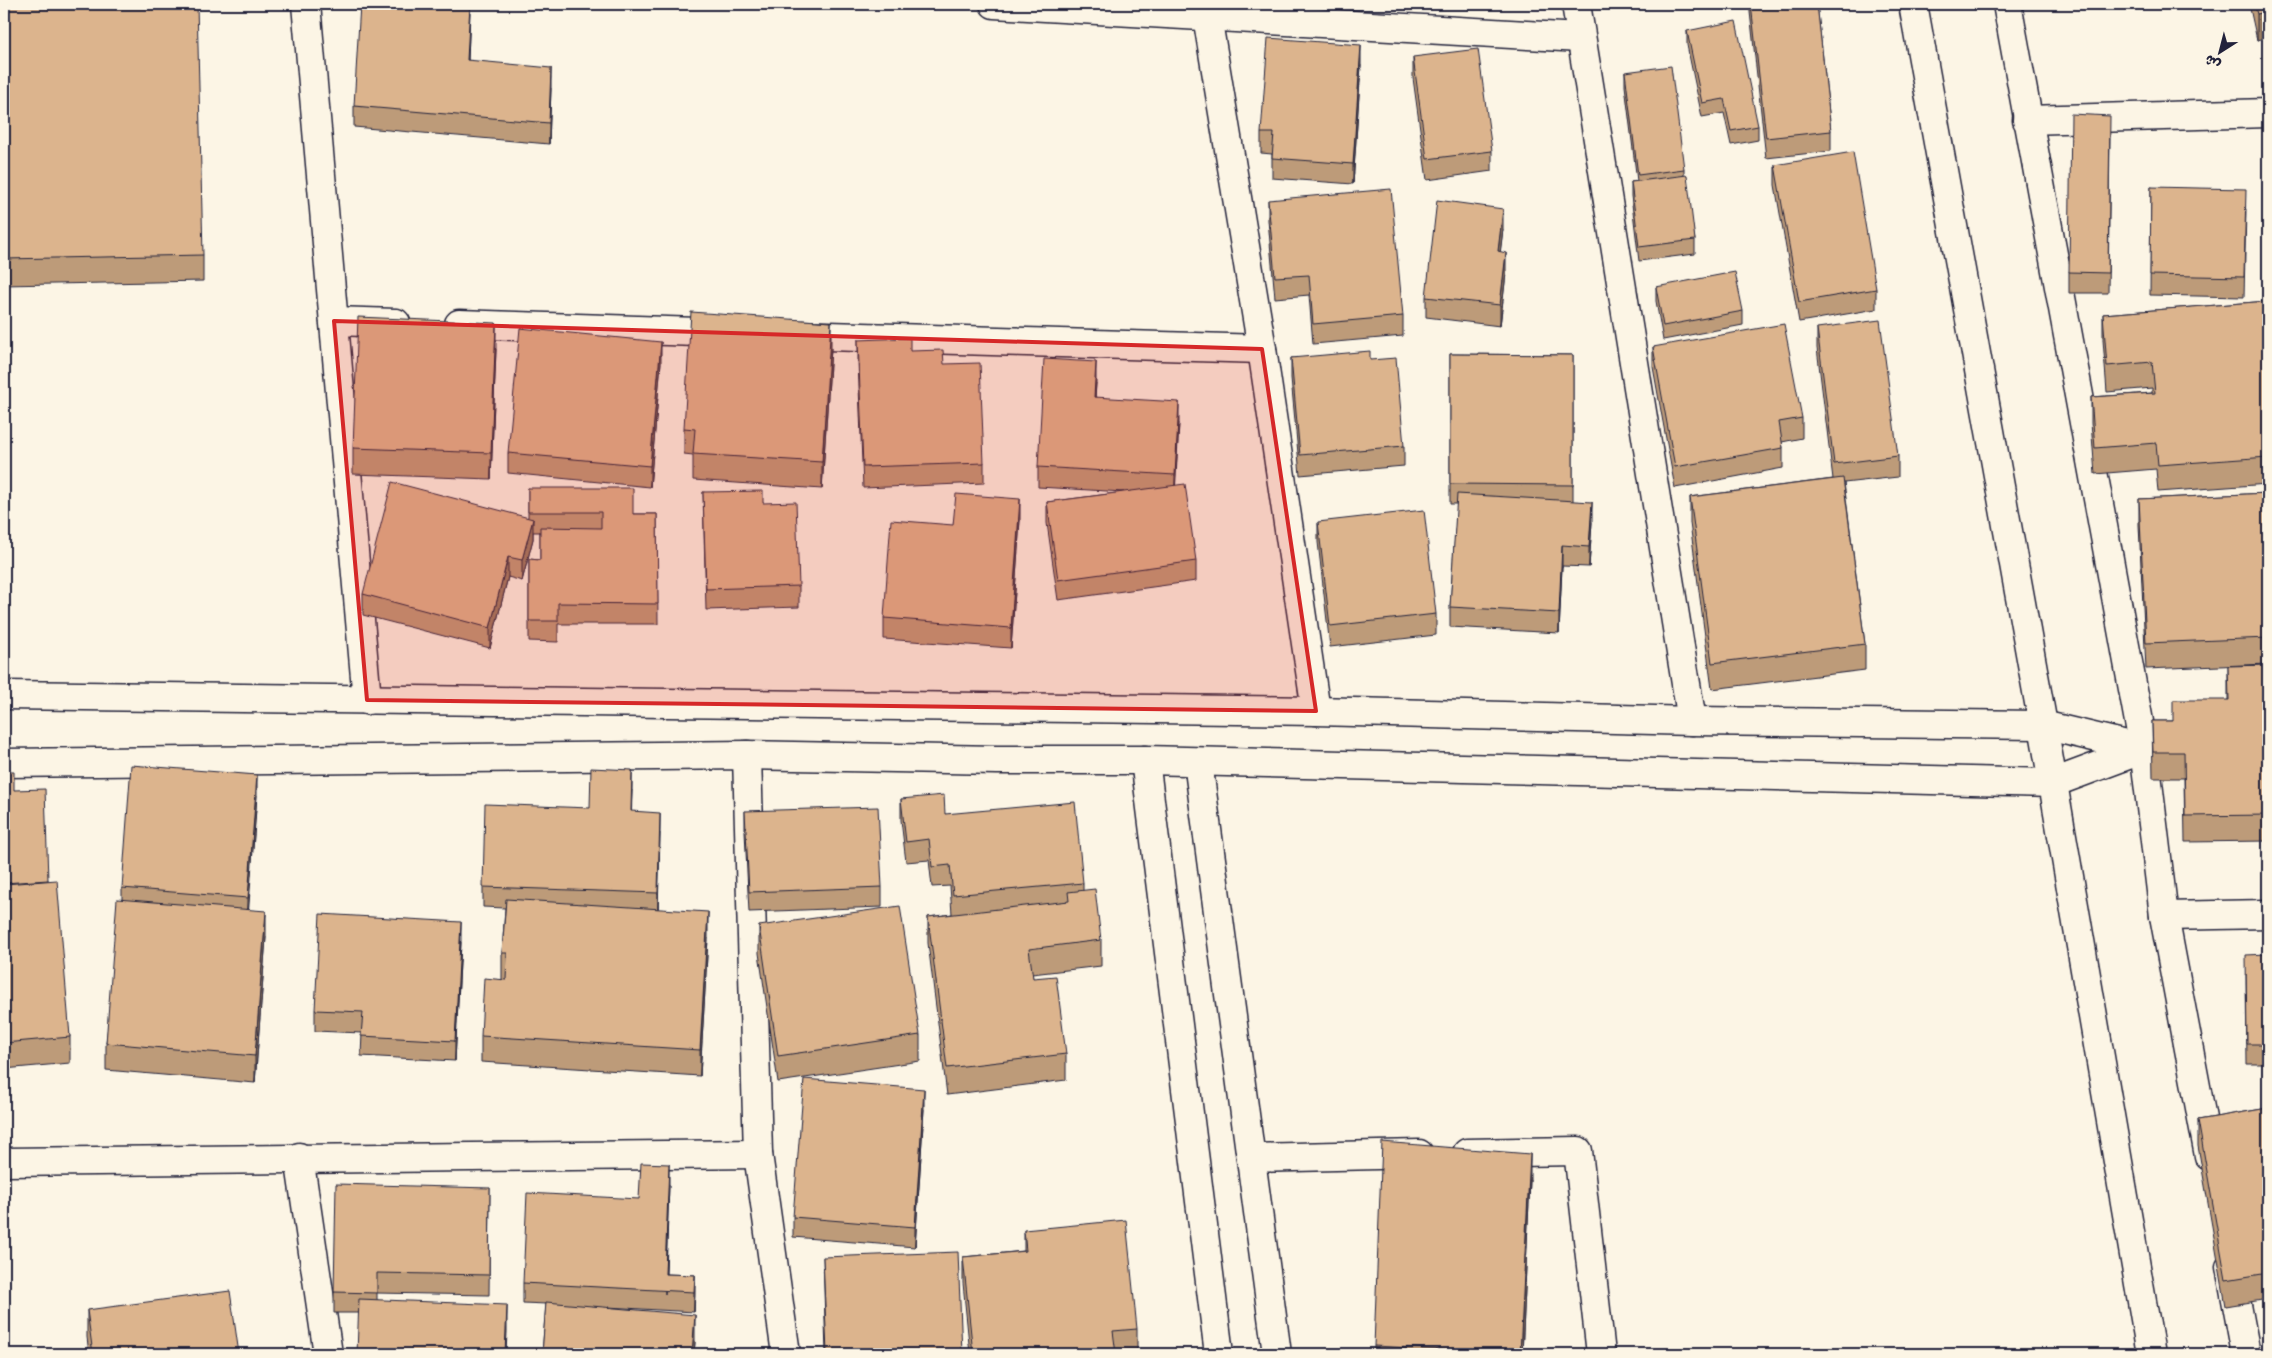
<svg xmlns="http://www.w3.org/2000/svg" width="2272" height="1358" viewBox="0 0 2272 1358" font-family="'Architects Daughter','Playpen Sans Arabic',sans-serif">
  <rect width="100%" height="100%" fill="#fcf5e5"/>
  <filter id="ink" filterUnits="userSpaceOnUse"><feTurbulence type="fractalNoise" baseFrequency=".02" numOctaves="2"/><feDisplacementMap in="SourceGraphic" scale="10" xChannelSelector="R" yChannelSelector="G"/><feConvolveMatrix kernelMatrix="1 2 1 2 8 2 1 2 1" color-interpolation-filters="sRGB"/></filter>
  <g filter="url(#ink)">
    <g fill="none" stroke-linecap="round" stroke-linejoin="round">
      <g stroke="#22223b" stroke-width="31">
        <g id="street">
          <path d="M306 4 367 700"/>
          <path d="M994 4 1580 38"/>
          <path d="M1576 4 1692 721"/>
          <path d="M1913 4 2043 725 2151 1354"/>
          <path d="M2007 4 2144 749 2164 916 2209 1156"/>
          <path d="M1207 16 1262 349 1316 711"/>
          <path d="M2027 120 2268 113"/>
          <path d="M334 321 396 323"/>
          <path d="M459 324 728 333"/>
          <path d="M794 335 1262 349"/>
          <path d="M4 695 1316 711 1692 721 2043 725 2144 749"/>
          <path d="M747 755 758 1154 786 1354"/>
          <path d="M1145 760 1219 1354"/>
          <path d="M1198 762 1277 1354"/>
          <path d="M4 763 747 755 997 760H1145L2053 783 2144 749"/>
          <path d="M2164 916 2268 914"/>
          <path d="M1467 1153 1578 1151 1601 1354"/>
          <path d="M299 1157 328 1354"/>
          <path d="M1251 1158 1419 1154"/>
          <path d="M4 1162 758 1154"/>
          <path d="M2230 1267 2246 1354"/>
        </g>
      </g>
      <use href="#street" stroke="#fcf5e5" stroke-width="28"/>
    </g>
    <g fill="#bd9b79" stroke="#22223b">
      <path d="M4 4 203 255V281L4 285Z"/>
      <path d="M470 4 468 60 551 88 549 144 354 127V106Z"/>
      <path d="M1750 4H1817L1831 131V151L1766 158 1750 12Z"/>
      <path d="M2249 4H2268V37L2257 40Z"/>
      <path d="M1687 31 1758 126V140L1731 145 1724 113 1702 117 1687 45Z"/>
      <path d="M1413 57 1492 151V171L1427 180 1413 78Z"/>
      <path d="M1361 65 1353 184 1272 178V154L1261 153V133Z"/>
      <path d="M1625 72 1684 169V175L1695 240V254L1639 261 1631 196V182L1637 181 1625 86Z"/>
      <path d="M2110 136 2108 293H2069V272Z"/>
      <path d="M1775 165 1876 289V309L1799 322 1775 185Z"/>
      <path d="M2151 187 2246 209 2244 297 2150 295Z"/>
      <path d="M1268 200 1403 316V336L1313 344 1309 295 1275 298 1268 220Z"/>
      <path d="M1503 229 1500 252 1506 273 1500 326 1426 317V297Z"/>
      <path d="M1656 287 1743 311V325L1663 340 1656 301Z"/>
      <path d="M2268 301V484L2158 492 2156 469 2095 474 2091 423V397L2152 393V388L2107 392 2103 340V314Z"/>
      <path d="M1817 328 1898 456V477L1844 483 1865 644V670L1712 689 1690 523V497L1833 479 1817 348Z"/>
      <path d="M858 340 910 351 944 364 984 463V483L863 488 858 361Z"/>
      <path d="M1653 347 1802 418V438L1782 442 1783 448V468L1675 488 1653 367Z"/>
      <path d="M831 348 822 489 693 480V455L684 454V428Z"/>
      <path d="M496 349 491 479 353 474V448Z"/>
      <path d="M1450 354 1573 355V501L1592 522 1589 567 1562 566 1559 633 1450 627V607L1457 504H1450Z"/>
      <path d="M1291 358 1370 360 1404 446V466L1300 475 1291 378Z"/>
      <path d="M661 362 650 487 508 473V453Z"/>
      <path d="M1096 383 1095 397 1179 423 1175 485 1196 561V581L1058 600 1047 523V502L1124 492 1038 487V467Z"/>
      <path d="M528 488 633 514H657L658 624H558V642L529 641V559L540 560V532H533V539L522 581 508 577 490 648 363 615V594L528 517Z"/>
      <path d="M703 492 763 503 799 586V607L706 610Z"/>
      <path d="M2268 493V664L2146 669 2139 525V499Z"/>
      <path d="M1020 520 1011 648 884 639V618L953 525Z"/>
      <path d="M1318 522 1436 614V635L1330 647 1318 542Z"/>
      <path d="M2268 665V841L2185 842 2184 778H2153L2152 721H2173L2228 700V666Z"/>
      <path d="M4 772 14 790 48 880 70 1037V1063L4 1069Z"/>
      <path d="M632 790 631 812 660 833 658 909 708 938 700 1076 481 1062V1036L502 979V953L505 908 483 907V887L590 808Z"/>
      <path d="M257 795 248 909 266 937 255 1083 106 1070V1043L122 899V888Z"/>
      <path d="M901 799 945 814 1083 883V890L1101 940V966L1032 974 1033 978 1066 1054V1080L947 1095 928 943V917L952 914 950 886 932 887 929 860 906 862 901 820Z"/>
      <path d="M745 811 882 887V907L749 912 745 832Z"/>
      <path d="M759 926 920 1035V1061L778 1082 759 953Z"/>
      <path d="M461 942 455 1061 361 1056 362 1033 315 1031V1010Z"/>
      <path d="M2268 954V1064H2247L2246 975Z"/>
      <path d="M2268 1108V1299L2226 1306 2198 1146V1120Z"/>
      <path d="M924 1109 915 1247 793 1237V1217Z"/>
      <path d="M1530 1180 1522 1354H1374V1346Z"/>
      <path d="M669 1184 666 1274 695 1275 694 1312 607 1307 695 1342 694 1354H542L546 1304 523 1303V1283L639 1199Z"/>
      <path d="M490 1188 489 1295 377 1293V1300L507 1332 359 1313H334V1292Z"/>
      <path d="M1024 1230 1137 1329V1354H970L963 1283V1257L1024 1251Z"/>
      <path d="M823 1257 962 1354H826Z"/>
      <path d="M87 1310 239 1354H89L87 1337Z"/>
    </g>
    <g fill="#9a7e63" stroke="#22223b">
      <path d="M470 4V14L467 80V60Z"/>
      <path d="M2268 11V37L2257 40V14Z"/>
      <path d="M1361 45V65L1353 184V164Z"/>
      <path d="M551 68V88L549 144V123Z"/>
      <path d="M1503 209V229L1498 272V251Z"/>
      <path d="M1506 253V273L1500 326V305Z"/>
      <path d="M831 322V348L822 489V462Z"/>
      <path d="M496 323V349L491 479V453Z"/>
      <path d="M661 342V362L650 487V466Z"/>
      <path d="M1096 362V383L1094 417V397Z"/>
      <path d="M1179 402V423L1175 495V475Z"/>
      <path d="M1020 499V520L1011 648V628Z"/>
      <path d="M1592 502V522L1589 567V547Z"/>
      <path d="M533 519V539L522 581V560Z"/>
      <path d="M1562 545V566L1559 633V613Z"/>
      <path d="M508 557V577L490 648V628Z"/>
      <path d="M632 770V790L631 832V811Z"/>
      <path d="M257 775V795L248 918V898Z"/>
      <path d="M660 813V833L658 913V893Z"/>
      <path d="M266 911V937L255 1083V1056Z"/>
      <path d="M708 912V938L700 1076V1050Z"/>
      <path d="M461 922V942L455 1061V1041Z"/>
      <path d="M924 1089V1109L915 1247V1227Z"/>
      <path d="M1530 1154V1180L1522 1354H1520Z"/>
      <path d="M669 1164V1184L665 1294V1274Z"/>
      <path d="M695 1275V1295L694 1312V1292Z"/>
      <path d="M507 1305V1332L506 1354H505Z"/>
      <path d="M695 1315V1342L694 1354H692Z"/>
    </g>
    <g fill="#dcb48d" stroke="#22223b">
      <path d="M4 4H197L203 255 4 259Z"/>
      <path d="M360 4H470L467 60 551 68 549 123 354 106Z"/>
      <path d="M1751 4H1817L1831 131 1766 138Z"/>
      <path d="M2254 4H2268V11L2257 14Z"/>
      <path d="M1736 21 1758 126 1731 131 1724 99 1702 103 1687 31Z"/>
      <path d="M1268 38 1361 45 1353 164 1272 158 1274 133H1261Z"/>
      <path d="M1478 49 1492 151 1427 159 1413 57Z"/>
      <path d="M1671 66 1684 169 1638 175 1625 72Z"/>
      <path d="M2071 114 2110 116 2108 273 2069 272Z"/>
      <path d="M1853 152 1876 289 1799 302 1775 165Z"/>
      <path d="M1687 175 1695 240 1639 247 1631 182Z"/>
      <path d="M2151 187 2246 189 2244 277 2150 275Z"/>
      <path d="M1391 189 1403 316 1313 324 1309 275 1275 277 1268 200Z"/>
      <path d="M1437 200 1503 209 1498 251 1506 253 1500 305 1426 297Z"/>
      <path d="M1735 272 1743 311 1663 326 1656 287Z"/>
      <path d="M2268 301V457L2158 465 2156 443 2095 448 2091 397 2155 393 2152 362 2107 366 2103 314Z"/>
      <path d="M691 312 831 322 822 462 693 454 695 429 684 428Z"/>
      <path d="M358 317 496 323 491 453 353 448Z"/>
      <path d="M1880 320 1898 456 1834 464 1817 328Z"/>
      <path d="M1784 324 1802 418 1779 422 1783 448 1675 467 1653 347Z"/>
      <path d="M520 328 661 342 650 466 508 453Z"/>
      <path d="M910 338V351L943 350 944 364 980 363 984 463 863 467 858 340Z"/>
      <path d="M1370 351V360L1396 358 1404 446 1300 455 1291 358Z"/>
      <path d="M1450 354 1573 355V485L1450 484Z"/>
      <path d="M1044 359 1096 362 1094 397 1179 402 1175 475 1038 467Z"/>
      <path d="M1843 478 1865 644 1712 663 1690 497Z"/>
      <path d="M392 482 533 519 522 560 508 557 490 628 363 594Z"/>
      <path d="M1185 484 1196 561 1058 580 1047 502Z"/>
      <path d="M528 488H633V514H657L658 604 558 603V621H529V559L540 560V527L601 528V512H528Z"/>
      <path d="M763 491V503L796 502 799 586 706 589 703 492Z"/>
      <path d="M2268 493V638L2146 643 2139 499Z"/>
      <path d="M956 494 1020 499 1011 628 884 618 891 520 953 525Z"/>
      <path d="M1457 494 1592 502 1589 547 1562 545 1559 613 1450 607Z"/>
      <path d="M1424 510 1436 614 1330 626 1318 522Z"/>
      <path d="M2268 665V815L2185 816 2184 752H2153L2152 721H2173V700H2229L2228 666Z"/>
      <path d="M131 765 257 775 248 898 122 888Z"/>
      <path d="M591 768 632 770 631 811 660 813 658 893 483 887 485 804 590 808Z"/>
      <path d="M4 772H14V790L45 789 48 880 4 883Z"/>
      <path d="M944 795 945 814 1075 802 1083 883 953 895 950 865 932 867 929 839 906 842 901 799Z"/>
      <path d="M878 807 882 887 749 892 745 811Z"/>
      <path d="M57 880 70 1037 4 1043V884Z"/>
      <path d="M1095 889 1101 940 1029 949 1033 978 1056 976 1066 1054 947 1068 928 917 1069 901 1068 892Z"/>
      <path d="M117 899 266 911 255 1056 106 1043Z"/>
      <path d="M506 899 708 912 700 1050 481 1036 484 978 506 980 507 953H502Z"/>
      <path d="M900 906 920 1035 778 1056 759 926Z"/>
      <path d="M320 914 461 922 455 1041 361 1036 363 1012 315 1010Z"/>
      <path d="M2268 954V1044H2247L2246 955Z"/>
      <path d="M804 1079 924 1089 915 1227 793 1217Z"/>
      <path d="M2268 1108V1273L2226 1280 2198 1120Z"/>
      <path d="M1382 1142 1530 1154 1520 1354 1374 1346Z"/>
      <path d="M641 1163 669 1164 665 1274 695 1275 694 1292 523 1283 527 1193 639 1199Z"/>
      <path d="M336 1184 490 1188 489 1275 377 1273V1293L334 1292Z"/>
      <path d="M1126 1220 1137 1329 1113 1331 1116 1354H973L963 1257 1026 1251 1024 1230Z"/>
      <path d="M958 1252 962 1354H827L823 1257Z"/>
      <path d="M230 1291 239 1354H93L87 1310Z"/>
      <path d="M359 1299 507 1305 505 1354H357Z"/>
      <path d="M546 1302 695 1315 692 1354H542Z"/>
    </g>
  </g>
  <path fill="#d62828" fill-opacity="0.2" stroke="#d62828" stroke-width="4" stroke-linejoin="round" d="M334 321 1262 349 1316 711 367 700Z"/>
  <rect width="2272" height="1358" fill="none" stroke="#fcf5e5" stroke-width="20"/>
  <rect x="10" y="10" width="2252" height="1338" fill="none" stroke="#22223b" stroke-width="2" filter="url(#ink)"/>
  <g transform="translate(2220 52) rotate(216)" stroke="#fcf5e5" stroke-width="4" paint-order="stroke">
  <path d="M0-4L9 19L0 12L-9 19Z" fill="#22223b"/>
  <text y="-8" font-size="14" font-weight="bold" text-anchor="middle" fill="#22223b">ش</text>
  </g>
</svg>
